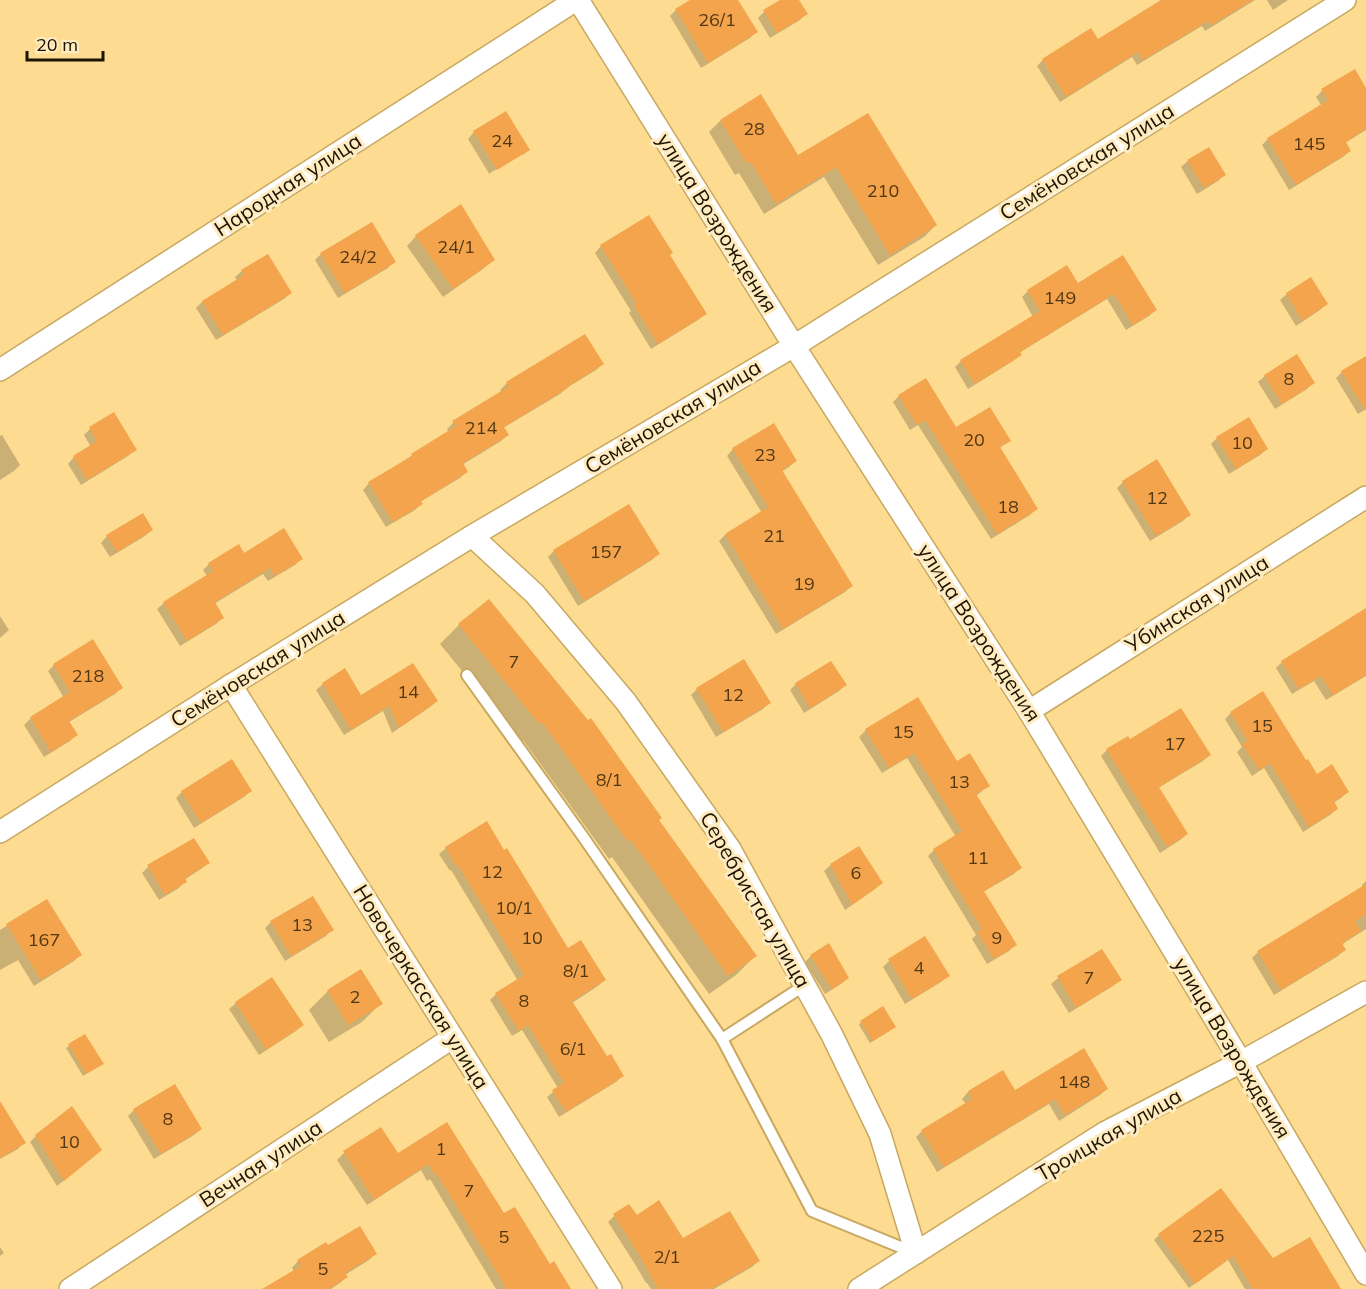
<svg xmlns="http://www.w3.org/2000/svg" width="1366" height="1289" viewBox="0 0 1366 1289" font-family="Mulish,sans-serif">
  <rect width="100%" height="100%" fill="#fddc92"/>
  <g fill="#0003">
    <path d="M693 0H737L756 32 750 38 701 68 670 16 676 10Z"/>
    <path d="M783 0H798L806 13 800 20 770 38 758 18 764 12Z"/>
    <path d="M1164 0H1255L1205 31 1202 26 1137 65 1132 57 1060 102 1037 66 1043 60 1097 41Z"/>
    <path d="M1267 0H1288L1273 10Z"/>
    <path d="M1322 91H1366V130L1345 143 1350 151 1343 157 1289 190 1262 145 1268 139 1322 106 1316 97Z"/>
    <path d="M868 115 936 225 924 237 878 265 824 177 764 214 739 173 735 175 709 132 720 121 798 157Z"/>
    <path d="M474 132 528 150 523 155V153L490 173V175L468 139Z"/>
    <path d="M1208 149 1224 175 1218 181 1197 194 1181 167 1188 161Z"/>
    <path d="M416 236 493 260 483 269 443 297 407 246Z"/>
    <path d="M601 246 669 255 705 313 698 320 651 349 629 313 631 311 595 253Z"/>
    <path d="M321 254 394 261 388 268 338 298 315 260Z"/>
    <path d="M267 256 290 293 284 299 216 340 196 308 202 302 237 281 235 277 242 271Z"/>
    <path d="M1123 257 1155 310 1149 316 1126 330 1107 299 1019 353 1020 355 1013 361 968 389 955 367 961 361 1033 317 1022 297 1028 291 1078 285Z"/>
    <path d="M1311 279 1326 304 1320 310 1296 326 1280 300 1287 294Z"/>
    <path d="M585 336 602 364 596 370 565 389 560 394 503 428 507 435 501 441 462 465 466 472 460 478 420 502 421 504 415 510 386 527 363 490 369 483 449 432 447 429 453 423 502 392 500 390 506 384Z"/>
    <path d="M1366 358V409L1358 414 1336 378 1342 372Z"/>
    <path d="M1265 376 1313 383 1307 389 1275 409 1258 382Z"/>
    <path d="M899 396 956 430 1009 440 999 449 1036 509 1030 515 991 539 918 425 910 430 893 402Z"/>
    <path d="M113 415 135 449 128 456 81 485 68 464 74 457 91 447 84 435 90 429Z"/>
    <path d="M2 435 20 465 14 471 0 480V436Z"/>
    <path d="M1217 438 1267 449 1260 455 1229 474 1211 444Z"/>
    <path d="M733 449 795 461 789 467 781 472 851 586 845 592 776 634 719 541 725 535 762 513 727 456Z"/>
    <path d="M1123 482 1189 515 1183 521 1150 541 1117 488Z"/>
    <path d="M151 530 145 536 110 557 101 543 107 536Z"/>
    <path d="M554 551 658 554 652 560 578 606 548 557Z"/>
    <path d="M243 555 301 559 295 565 268 581 263 574 214 604 222 618 216 624 180 646 157 609 164 603 207 576 203 570 209 564Z"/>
    <path d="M489 601 658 820 755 956 736 975 709 994 612 857 609 859 523 740 520 742 440 644 459 625Z"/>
    <path d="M0 616 9 630 0 638Z"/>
    <path d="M1366 618V676L1326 700 1314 681 1292 694 1276 668 1282 662Z"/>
    <path d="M54 665 121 688 115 694 69 722 76 735 70 741 44 757 24 725 31 718 64 698 48 671Z"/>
    <path d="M323 684 361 697 436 701 430 707 392 733 383 711 344 735 316 690Z"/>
    <path d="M796 684 845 685 839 691 804 713 790 690Z"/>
    <path d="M697 689 769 703 763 709 716 737 691 695Z"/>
    <path d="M918 699 957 763 988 786 976 796 1020 867 1014 874 983 892 1015 945 1009 951 987 964 972 939 976 935 928 856 934 850 956 837 907 758 882 773 859 737 866 730Z"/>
    <path d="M1231 713 1305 762 1316 776 1347 792 1341 798 1333 803 1336 809 1330 815 1303 832 1264 768 1252 776 1237 752 1242 747 1225 719Z"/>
    <path d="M1129 741 1209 755 1203 761 1158 788 1187 834 1180 840 1160 853 1101 756 1107 750Z"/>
    <path d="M250 791 244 797 194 828 176 798 182 792Z"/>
    <path d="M486 823 567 950 604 980 598 986 572 1003 607 1058 622 1076 616 1082 559 1117 547 1097 558 1088 522 1030 512 1036 490 1000 496 994 518 981 451 870 450 871 439 854 446 848Z"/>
    <path d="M194 840 208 863 201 869 184 880 185 881 179 888 159 900 142 873 148 867Z"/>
    <path d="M831 865 881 883 875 889 845 910 824 871Z"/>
    <path d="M1366 881V929L1341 945 1344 950 1338 956 1274 995 1252 958 1258 952 1363 888 1362 885Z"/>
    <path d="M47 901 80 955 74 961 34 986 18 960 0 970V930Z"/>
    <path d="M271 922 332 929 326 936 285 961 265 928Z"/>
    <path d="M925 938 948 976 941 982 905 1004 883 967 889 961Z"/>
    <path d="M1102 951 1120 980 1113 986 1069 1013 1051 984 1058 978Z"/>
    <path d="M811 956 848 978 841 984 825 994 805 962Z"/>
    <path d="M272 979 302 1025 296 1031 259 1055 229 1009 236 1003Z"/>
    <path d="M328 991 381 1003 362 1022 329 1042 309 1010Z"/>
    <path d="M861 1022 891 1030 870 1043 859 1025Z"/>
    <path d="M85 1036 99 1066 83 1076 66 1048Z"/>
    <path d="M1002 1072 1015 1092 1107 1089 1100 1095 1059 1121 1049 1104 937 1172 916 1137 922 1131 966 1104 962 1099 968 1092Z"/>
    <path d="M0 1104 24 1142 18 1149 0 1159Z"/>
    <path d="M134 1110 201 1129 194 1135 154 1159 128 1116Z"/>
    <path d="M447 1124 504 1215 569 1289H496L430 1179 427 1181 421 1170 367 1205 337 1160 344 1153 380 1129 397 1155Z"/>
    <path d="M36 1136 94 1156 57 1186 30 1142Z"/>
    <path d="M629 1206 636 1217 682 1240 758 1261 752 1267 714 1289H651L647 1283H646L635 1264 608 1222 614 1216Z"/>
    <path d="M1159 1235 1272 1260 1339 1289H1245L1228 1260 1189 1288 1154 1240Z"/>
    <path d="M0 1247 4 1253 0 1256Z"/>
    <path d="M328 1247 375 1254 369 1260 345 1275 346 1277 340 1283 331 1289H265L294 1271 292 1268 298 1261Z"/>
  </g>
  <g fill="#f3a44c">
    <path d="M690 0H738L758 32 708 63 675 9Z"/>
    <path d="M780 0H799L808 14 777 33 763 10Z"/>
    <path d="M1161 0H1253L1211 25 1208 21 1143 60 1138 52 1066 97 1042 59 1091 28 1098 39Z"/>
    <path d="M1355 69 1366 88V129L1346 142 1351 151 1296 185 1267 138 1328 100 1321 89Z"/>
    <path d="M761 94 798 155 868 113 937 225 890 255 836 167 776 204 751 162 747 164 720 120Z"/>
    <path d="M506 111 530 150 497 170 473 131Z"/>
    <path d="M1209 147 1226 175 1204 188 1187 160Z"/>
    <path d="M461 204 495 260 453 289 415 235Z"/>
    <path d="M649 215 673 253 670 255 707 314 658 344 634 306 637 304 600 245Z"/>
    <path d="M372 222 396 262 345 293 320 253Z"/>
    <path d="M268 254 292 293 223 335 202 301 244 275 241 270Z"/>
    <path d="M1123 255 1157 310 1133 325 1114 294 1020 352 1022 355 975 384 960 360 1040 311 1027 290 1067 265 1078 283Z"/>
    <path d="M1311 277 1328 304 1302 321 1286 293Z"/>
    <path d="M585 334 604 364 567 387 568 388 504 427 509 435 463 463 468 472 421 501 423 504 393 522 368 482 412 456 411 454 456 426 452 421 508 387 506 382Z"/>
    <path d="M1297 354 1315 383 1282 404 1264 375Z"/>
    <path d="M1366 356V411L1341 371Z"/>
    <path d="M926 378 956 427 990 407 1011 441 1000 447 1038 509 997 534 925 420 917 425 898 395Z"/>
    <path d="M114 412 137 450 87 480 73 456 97 441 89 427Z"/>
    <path d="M1249 417 1268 449 1236 469 1216 437Z"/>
    <path d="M774 423 797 461 782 470 853 586 783 629 725 534 768 507 732 448Z"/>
    <path d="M1157 459 1191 515 1156 536 1122 481Z"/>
    <path d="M629 504 660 554 584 601 553 550Z"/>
    <path d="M143 513 153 530 117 552 106 535Z"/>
    <path d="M284 528 303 559 275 576 270 568 215 602 224 618 187 641 163 602 213 571 208 563 239 544 244 553Z"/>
    <path d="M489 599 588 720 591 718 662 818 659 820 757 956 728 976 631 840 628 842 542 722 540 725 458 624Z"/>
    <path d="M1366 608V675L1333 695 1321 676 1299 689 1281 661Z"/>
    <path d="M93 639 123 688 69 721 78 735 51 752 30 717 70 692 53 664Z"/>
    <path d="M744 659 771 703 723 732 696 688Z"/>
    <path d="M831 661 847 685 810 708 795 683Z"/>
    <path d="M413 663 438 701 399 728 389 706 351 730 322 683 345 668 361 695Z"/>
    <path d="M1263 691 1306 760 1308 759 1317 774 1332 764 1349 792 1334 801 1338 809 1309 827 1270 763 1259 770 1242 744 1248 741 1230 712Z"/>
    <path d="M918 697 957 761 970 753 990 786 976 794 1022 868 984 891 1017 945 994 959 977 932 982 929 933 849 962 831 914 753 889 768 865 729Z"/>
    <path d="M1181 708 1211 755 1159 787 1188 834 1167 847 1106 749 1128 736 1130 739Z"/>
    <path d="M232 759 252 791 201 823 181 791Z"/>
    <path d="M487 821 504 850 507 848 568 948 581 940 606 980 572 1001 607 1056 611 1054 624 1076 566 1112 552 1090 564 1083 528 1025 519 1031 495 993 524 975 458 865 456 866 445 847Z"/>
    <path d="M194 838 210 863 185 878 187 882 165 895 147 865Z"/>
    <path d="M859 846 883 883 852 905 830 864Z"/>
    <path d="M1366 884V914L1355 921 1361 931 1342 943 1346 950 1281 990 1257 951Z"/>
    <path d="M313 896 334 930 291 956 270 921Z"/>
    <path d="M47 899 82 955 41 980 6 924Z"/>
    <path d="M925 936 950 976 912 999 888 959Z"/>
    <path d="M829 943 849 978 832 989 810 955Z"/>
    <path d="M1102 949 1122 980 1076 1008 1057 976Z"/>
    <path d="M361 969 383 1004 348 1025 327 990Z"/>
    <path d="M272 977 304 1025 266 1050 235 1002Z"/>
    <path d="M883 1006 896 1027 873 1041 860 1021Z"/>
    <path d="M85 1034 104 1064 86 1074 68 1044Z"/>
    <path d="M1084 1048 1108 1089 1065 1115 1055 1099 944 1167 921 1130 972 1099 968 1091 1003 1070 1015 1090Z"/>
    <path d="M175 1084 202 1129 161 1154 133 1109Z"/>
    <path d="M0 1101 26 1143 0 1158Z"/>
    <path d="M72 1106 102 1150 64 1181 35 1135Z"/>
    <path d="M447 1122 504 1213 515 1207 550 1264 554 1261 571 1289H507L437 1174 435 1175 428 1164 374 1200 343 1151 381 1127 398 1153Z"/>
    <path d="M1221 1188 1273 1258 1310 1237 1341 1289H1253L1233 1256 1195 1284 1158 1234Z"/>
    <path d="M659 1200 683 1238 730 1211 760 1261 711 1289H658L641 1258 613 1214 629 1204 637 1215Z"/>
    <path d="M360 1226 377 1254 345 1273 348 1277 329 1289H262L301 1266 297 1260 326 1242 328 1245Z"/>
  </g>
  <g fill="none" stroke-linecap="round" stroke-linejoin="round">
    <g stroke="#c8a860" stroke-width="14">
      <g id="lane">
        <path d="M467 675 584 838 722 1039 812 1211 915 1253"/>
        <path d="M722 1039 805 985"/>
      </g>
    </g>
    <g stroke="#c8a860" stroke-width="24">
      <g id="street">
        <path d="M578 0 794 346 1029 711 1241 1062 1366 1274"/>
        <path d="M0 370 576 0"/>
        <path d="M472 536 535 594 626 702 730 849 832 1035 880 1134 916 1253"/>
        <path d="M231 685 611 1289"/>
        <path d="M1029 711 1366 497"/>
        <path d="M0 832 231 685 472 536 794 346 1345 0"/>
        <path d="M70 1289 452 1038"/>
        <path d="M859 1289 1104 1133 1241 1062 1366 992"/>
      </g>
    </g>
    <use href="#lane" stroke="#fff" stroke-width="10"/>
    <use href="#street" stroke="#fff" stroke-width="21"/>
  </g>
  <g text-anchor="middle" stroke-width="6" stroke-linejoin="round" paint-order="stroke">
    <g font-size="18" fill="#523713">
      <text x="717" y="26">26/1</text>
      <text x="754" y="135">28</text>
      <text x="502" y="147">24</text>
      <text x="1309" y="150">145</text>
      <text x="883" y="197">210</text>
      <text x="456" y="253">24/1</text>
      <text x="358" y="263">24/2</text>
      <text x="1060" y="304">149</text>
      <text x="1289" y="385">8</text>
      <text x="481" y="434">214</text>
      <text x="974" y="446">20</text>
      <text x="1242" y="449">10</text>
      <text x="765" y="461">23</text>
      <text x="1157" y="504">12</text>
      <text x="1008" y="513">18</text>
      <text x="774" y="542">21</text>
      <text x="606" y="558">157</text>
      <text x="804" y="590">19</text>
      <text x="514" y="668">7</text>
      <text x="88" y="682">218</text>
      <text x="408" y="698">14</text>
      <text x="733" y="701">12</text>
      <text x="1262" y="732">15</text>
      <text x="903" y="738">15</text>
      <text x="1175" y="750">17</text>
      <text x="609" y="786">8/1</text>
      <text x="959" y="788">13</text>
      <text x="978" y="864">11</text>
      <text x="492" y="878">12</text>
      <text x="856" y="879">6</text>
      <text x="514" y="914">10/1</text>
      <text x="302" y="931">13</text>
      <text x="532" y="944">10</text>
      <text x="997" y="944">9</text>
      <text x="44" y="946">167</text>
      <text x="919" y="974">4</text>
      <text x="576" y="977">8/1</text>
      <text x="1089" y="984">7</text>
      <text x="355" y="1003">2</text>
      <text x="524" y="1007">8</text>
      <text x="573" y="1055">6/1</text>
      <text x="1074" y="1088">148</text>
      <text x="168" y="1125">8</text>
      <text x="69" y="1148">10</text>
      <text x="441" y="1155">1</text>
      <text x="469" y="1197">7</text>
      <text x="1208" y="1242">225</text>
      <text x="504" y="1243">5</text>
      <text x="667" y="1263">2/1</text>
      <text x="323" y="1275">5</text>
    </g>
    <g font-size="21" fill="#1d1300" stroke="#ffebc0">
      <text transform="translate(1087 162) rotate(-32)" y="7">Семёновская улица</text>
      <text transform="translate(288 185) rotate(-33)" y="7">Народная улица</text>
      <text transform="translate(717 223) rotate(58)" y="7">улица Возрождения</text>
      <text transform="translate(673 417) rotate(-31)" y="7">Семёновская улица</text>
      <text transform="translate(1197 604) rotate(-32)" y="7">Убинская улица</text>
      <text transform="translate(979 633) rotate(57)" y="7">улица Возрождения</text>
      <text transform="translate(258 669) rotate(-32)" y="7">Семёновская улица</text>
      <text transform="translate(755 900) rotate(60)" y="7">Серебристая улица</text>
      <text transform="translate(421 987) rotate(58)" y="7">Новочеркасская улица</text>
      <text transform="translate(1232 1048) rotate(59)" y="7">улица Возрождения</text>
      <text transform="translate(1109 1135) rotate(-30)" y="7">Троицкая улица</text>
      <text transform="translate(261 1164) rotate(-33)" y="7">Вечная улица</text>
    </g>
  </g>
  <path d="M27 51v9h76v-9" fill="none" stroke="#1d1300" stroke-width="3"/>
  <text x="36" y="51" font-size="18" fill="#1d1300" stroke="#ffebc0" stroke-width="4.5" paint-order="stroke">20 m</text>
</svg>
